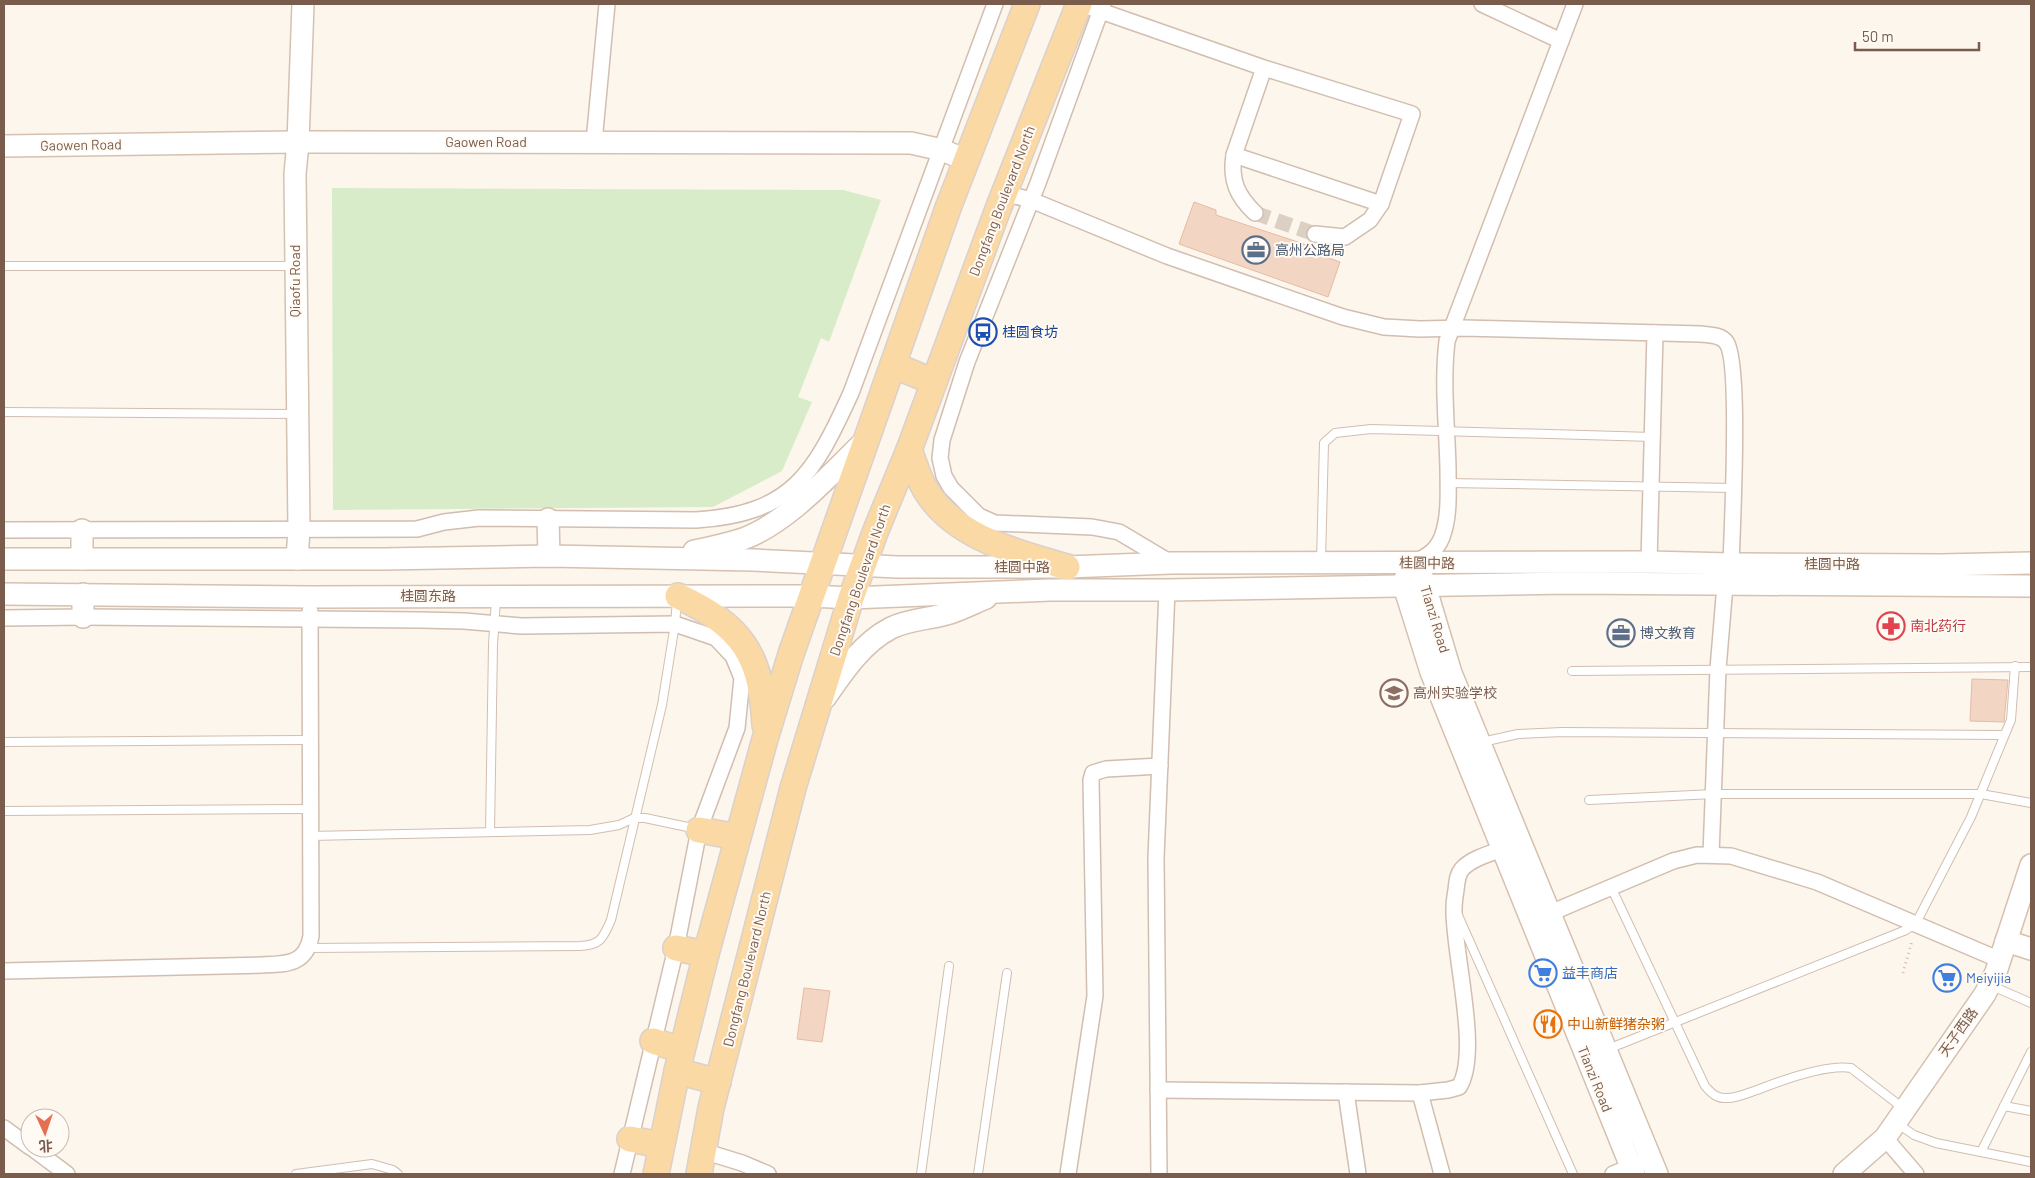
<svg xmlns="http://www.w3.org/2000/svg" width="2035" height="1178" viewBox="0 0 2035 1178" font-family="Barlow,'Noto Sans SC',sans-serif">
  <rect width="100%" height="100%" fill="#fdf6ec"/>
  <path fill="#d8ecc9" d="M332 188 843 190 881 200 829 342 821 338 798 397 812 402 782 471 713 507 333 510Z"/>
  <g fill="#f3d5c3" stroke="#e6bba3">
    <path d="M1194 202 1216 210V215L1310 246 1321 255 1340 262 1328 297 1179 244Z"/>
    <path d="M1972 679 2008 680 2004 722 1970 721Z"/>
    <path d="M804 988 830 991 822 1042 797 1039Z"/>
  </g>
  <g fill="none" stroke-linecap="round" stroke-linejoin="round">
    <path stroke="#dcd0c4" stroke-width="15" stroke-dasharray="15 8" stroke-linecap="butt" d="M1255 213 1315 234"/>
    <g stroke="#d1beb0" stroke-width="10">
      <g id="lane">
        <path d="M4 266H295"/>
        <path d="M4 412 296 414"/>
        <path d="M1448 483 1733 488"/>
        <path d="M1321 561 1324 443 1335 433 1371 429 1653 437"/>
        <path d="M1572 671 2031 667"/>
        <path d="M4 742 309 740"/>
        <path d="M1482 742 1518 734 1562 732 2004 735"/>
        <path d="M1589 800 1714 794H1981L2031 803"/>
        <path d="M4 811 310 809"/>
        <path d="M490 832 493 645 496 599"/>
        <path d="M310 836 590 830 619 825 634 818H645L697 829"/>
        <path d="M1611 887 1705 1086C1711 1093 1717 1099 1727 1098 1738 1098 1747 1093 1757 1090 1780 1081 1827 1064 1851 1068L1903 1108"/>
        <path d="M1457 913 1573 1174"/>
        <path d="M309 948 580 946C601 945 603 938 611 920L662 705 675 624 677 600"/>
        <path d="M1992 986 2031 1003"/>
        <path d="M1608 1049 1906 930 1916 923 1971 817 2008 727 2011 720 2015 666"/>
        <path d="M2004 1106 2031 1111"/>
        <path d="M1898 1124 1914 1135 1936 1143 2031 1162"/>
        <path d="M1981 1152 2031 1052"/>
        <path d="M296 1174 372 1164 393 1170 398 1174"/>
        <path d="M921 1174 949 966"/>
        <path d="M978 1174 1007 973"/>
      </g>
    </g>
    <g stroke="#d1beb0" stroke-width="18">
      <g id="street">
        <path d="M1103 4 1038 183 967 362 942 440 940 458 944 476 951 488 979 516 995 523 1092 527 1119 532 1171 563"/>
        <path d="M1482 4 1561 41"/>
        <path d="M1092 8 1264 68 1412 114 1381 204 1234 155 1264 68"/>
        <path d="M594 142 607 4"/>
        <path d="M1234 155C1230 180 1237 196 1255 213"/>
        <path d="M1004 193 1031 200 1167 256 1343 317 1384 327 1420 329 1463 328 1701 334C1710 335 1721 335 1726 342 1741 360 1732 531 1731 564"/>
        <path d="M1315 234 1345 237 1370 220 1381 204"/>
        <path d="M4 530 417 529 444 522 479 518 696 520C792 514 814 474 851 393L995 4"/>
        <path d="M1415 562C1428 556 1437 550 1442 537 1450 516 1448 490 1448 468 1447 426 1442 383 1447 341L1575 4"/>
        <path d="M1649 562 1655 333"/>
        <path d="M4 618 83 617 420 620 464 621 521 626 675 624 716 638 733 656 742 678 737 728 699 830 676 948 622 1174"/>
        <path d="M1711 855 1718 669 1725 585"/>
        <path d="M1541 917 1673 861 1697 855 1731 856 1817 882 2000 960"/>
        <path d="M4 971 262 965C286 964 306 965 311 936L310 611"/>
        <path d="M1158 1090 1420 1093 1448 1090 1459 1087C1481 1053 1453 952 1454 909 1454 903 1455 896 1456 890 1457 882 1457 875 1462 869 1473 857 1496 852 1511 846"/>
        <path d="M1346 1092 1358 1174"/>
        <path d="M1420 1093 1442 1174"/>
        <path d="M4 1128 30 1147"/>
        <path d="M1885 1138 1916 1174"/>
        <path d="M32 1148 67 1174"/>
        <path d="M703 1151 742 1163 768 1174"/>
        <path d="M1068 1174 1095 996 1091 780 1093 773 1106 769 1160 766"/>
        <path d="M1159 1174 1156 858 1167 590"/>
        <path d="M1613 1174 1640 1163"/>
      </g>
    </g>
    <g stroke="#d6c0b0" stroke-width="24">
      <g id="secondary">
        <path d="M4 146 298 142 911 143 942 150 966 160"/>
        <path d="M548 519 549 556"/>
        <path d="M694 551C710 548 727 544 743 539 789 522 831 473 866 440"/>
        <path d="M4 559H384L549 556 753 560 897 567H1067L1171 563 1649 562 1731 564 1942 565 2031 563"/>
        <path d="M82 559V530"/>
        <path d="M297 559 299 530 295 174 298 142 303 4"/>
        <path d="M4 594 310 597 811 596 851 598 1050 590H1167L1567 583 2031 586"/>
        <path d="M83 594V617"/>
        <path d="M825 698C843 672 862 643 891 628 909 619 931 619 950 613 962 609 974 603 986 598"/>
        <path d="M2006 941 2031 949"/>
        <path d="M1634 1174 1431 672 1404 586 1406 576 1414 563 1422 576 1451 673 1657 1174"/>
        <path d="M1844 1174 1885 1138 1985 994 1996 972 2031 865"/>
      </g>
    </g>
    <g stroke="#dad1cd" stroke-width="28">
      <g id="primary">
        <path d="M893 365 934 382"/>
        <path d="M909 450C914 462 918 477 925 489 954 538 1016 552 1067 567"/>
        <path d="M678 596C742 626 761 654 765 725"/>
        <path d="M699 830 738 837"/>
        <path d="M676 948 706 954"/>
        <path d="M653 1041 682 1050"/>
        <path d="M677 1071 718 1082"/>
        <path d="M630 1139 661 1145"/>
        <path d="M656 1174 677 1071 706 954 765 739 791 654 948 208 1027 4"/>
        <path d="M699 1174 711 1108 793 788 851 598 876 530 909 450 998 209 1079 4"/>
      </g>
    </g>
    <path stroke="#d9b8a5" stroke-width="3" stroke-dasharray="1 4" stroke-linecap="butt" d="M1903 973 1912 941"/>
    <use href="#lane" stroke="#fff" stroke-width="8"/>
    <use href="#street" stroke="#fff" stroke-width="15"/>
    <use href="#secondary" stroke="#fff" stroke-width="21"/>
    <use href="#primary" stroke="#fbd9a5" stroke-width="25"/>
  </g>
  <defs>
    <g id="office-ring" transform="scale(1.4375)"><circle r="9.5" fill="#fffaf3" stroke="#5c6f8a" stroke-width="1.5"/><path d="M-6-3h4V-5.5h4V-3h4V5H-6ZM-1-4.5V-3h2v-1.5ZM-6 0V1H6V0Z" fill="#5c6f8a"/></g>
    <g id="bus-ring" transform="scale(1.4375)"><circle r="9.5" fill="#fffaf3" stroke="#1a4fb4" stroke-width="1.5"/><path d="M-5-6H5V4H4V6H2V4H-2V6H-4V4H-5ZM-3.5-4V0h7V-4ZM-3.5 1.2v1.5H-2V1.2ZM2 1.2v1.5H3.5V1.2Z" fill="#1a4fb4"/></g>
    <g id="pharmacy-ring" transform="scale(1.4375)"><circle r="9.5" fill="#fffaf3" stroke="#e0444e" stroke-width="1.5"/><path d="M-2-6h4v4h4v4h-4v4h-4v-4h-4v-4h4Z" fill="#e0444e"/></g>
    <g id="school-ring" transform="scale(1.4375)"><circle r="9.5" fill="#fffaf3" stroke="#8d6e63" stroke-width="1.5"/><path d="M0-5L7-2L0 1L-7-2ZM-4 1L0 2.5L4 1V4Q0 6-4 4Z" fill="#8d6e63"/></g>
    <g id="supermarket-ring" transform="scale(1.4375)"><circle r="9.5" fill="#fffaf3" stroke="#3f7fe0" stroke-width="1.5"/><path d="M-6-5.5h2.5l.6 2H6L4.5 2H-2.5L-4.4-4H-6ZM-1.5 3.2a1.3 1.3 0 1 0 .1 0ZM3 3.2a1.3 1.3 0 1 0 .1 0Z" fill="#3f7fe0"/></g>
    <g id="restaurant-ring" transform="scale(1.4375)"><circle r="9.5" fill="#fffaf3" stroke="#e8710a" stroke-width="1.5"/><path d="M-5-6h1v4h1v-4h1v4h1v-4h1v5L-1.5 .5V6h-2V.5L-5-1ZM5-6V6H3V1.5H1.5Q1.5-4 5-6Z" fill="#e8710a"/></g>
  </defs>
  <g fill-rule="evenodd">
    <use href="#office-ring" x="1256" y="250"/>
    <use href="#bus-ring" x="983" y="332"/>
    <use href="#pharmacy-ring" x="1891" y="626"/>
    <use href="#office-ring" x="1621" y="633"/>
    <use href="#school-ring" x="1394" y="693"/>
    <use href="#supermarket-ring" x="1543" y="973"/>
    <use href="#supermarket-ring" x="1947" y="978"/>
    <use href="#restaurant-ring" x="1548" y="1024"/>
  </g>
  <g text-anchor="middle" stroke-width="4" stroke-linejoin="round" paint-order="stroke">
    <g font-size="14" fill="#7a5c4d" stroke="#fffaf3">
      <text x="486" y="147">Gaowen Road</text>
      <text transform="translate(81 145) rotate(-1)" y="5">Gaowen Road</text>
      <text transform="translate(1002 201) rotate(-69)" y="5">Dongfang Boulevard North</text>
      <text transform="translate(295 281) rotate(-90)" y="5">Qiaofu Road</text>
      <text transform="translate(1427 563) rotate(1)" y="5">桂圆中路</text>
      <text x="1832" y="569">桂圆中路</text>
      <text x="1022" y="572">桂圆中路</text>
      <text transform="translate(860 580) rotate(-71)" y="5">Dongfang Boulevard North</text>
      <text x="428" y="601">桂圆东路</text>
      <text transform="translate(1435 619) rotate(73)" y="5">Tianzi Road</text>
      <text transform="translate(747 969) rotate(-76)" y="5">Dongfang Boulevard North</text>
      <text transform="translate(1958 1032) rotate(-55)" y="5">天子西路</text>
      <text transform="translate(1595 1079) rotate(68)" y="5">Tianzi Road</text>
    </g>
    <g font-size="14" fill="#4e5e75" stroke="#fffaf3" text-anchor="start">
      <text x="1275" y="255">高州公路局</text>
      <text x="1640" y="638">博文教育</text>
    </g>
    <g font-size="14" fill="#164399" stroke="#fffaf3" text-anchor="start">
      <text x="1002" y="337">桂圆食坊</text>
    </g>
    <g font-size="14" fill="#be3a42" stroke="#fffaf3" text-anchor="start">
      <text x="1910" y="631">南北药行</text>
    </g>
    <g font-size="14" fill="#785e54" stroke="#fffaf3" text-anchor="start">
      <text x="1413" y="698">高州实验学校</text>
    </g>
    <g font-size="14" fill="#366cbe" stroke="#fffaf3" text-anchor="start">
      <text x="1562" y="978">益丰商店</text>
      <text x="1966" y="983">Meiyijia</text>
    </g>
    <g font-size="14" fill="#c56008" stroke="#fffaf3" text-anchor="start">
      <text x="1567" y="1029">中山新鲜猪杂粥</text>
    </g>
  </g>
  <rect width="2035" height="1178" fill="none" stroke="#7a5c4d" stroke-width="10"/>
  <g transform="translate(45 1133) rotate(177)"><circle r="24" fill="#fffaf3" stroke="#cabbb1"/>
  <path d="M0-4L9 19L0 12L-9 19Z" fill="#e76f51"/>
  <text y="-8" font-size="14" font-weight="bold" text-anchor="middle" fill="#7a5c4d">北</text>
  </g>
  <path d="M1855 42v8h124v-8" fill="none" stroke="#7a5c4d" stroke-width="2.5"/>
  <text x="1862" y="42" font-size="15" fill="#7a5c4d" stroke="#fffaf3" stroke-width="4" paint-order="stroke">50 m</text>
</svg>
